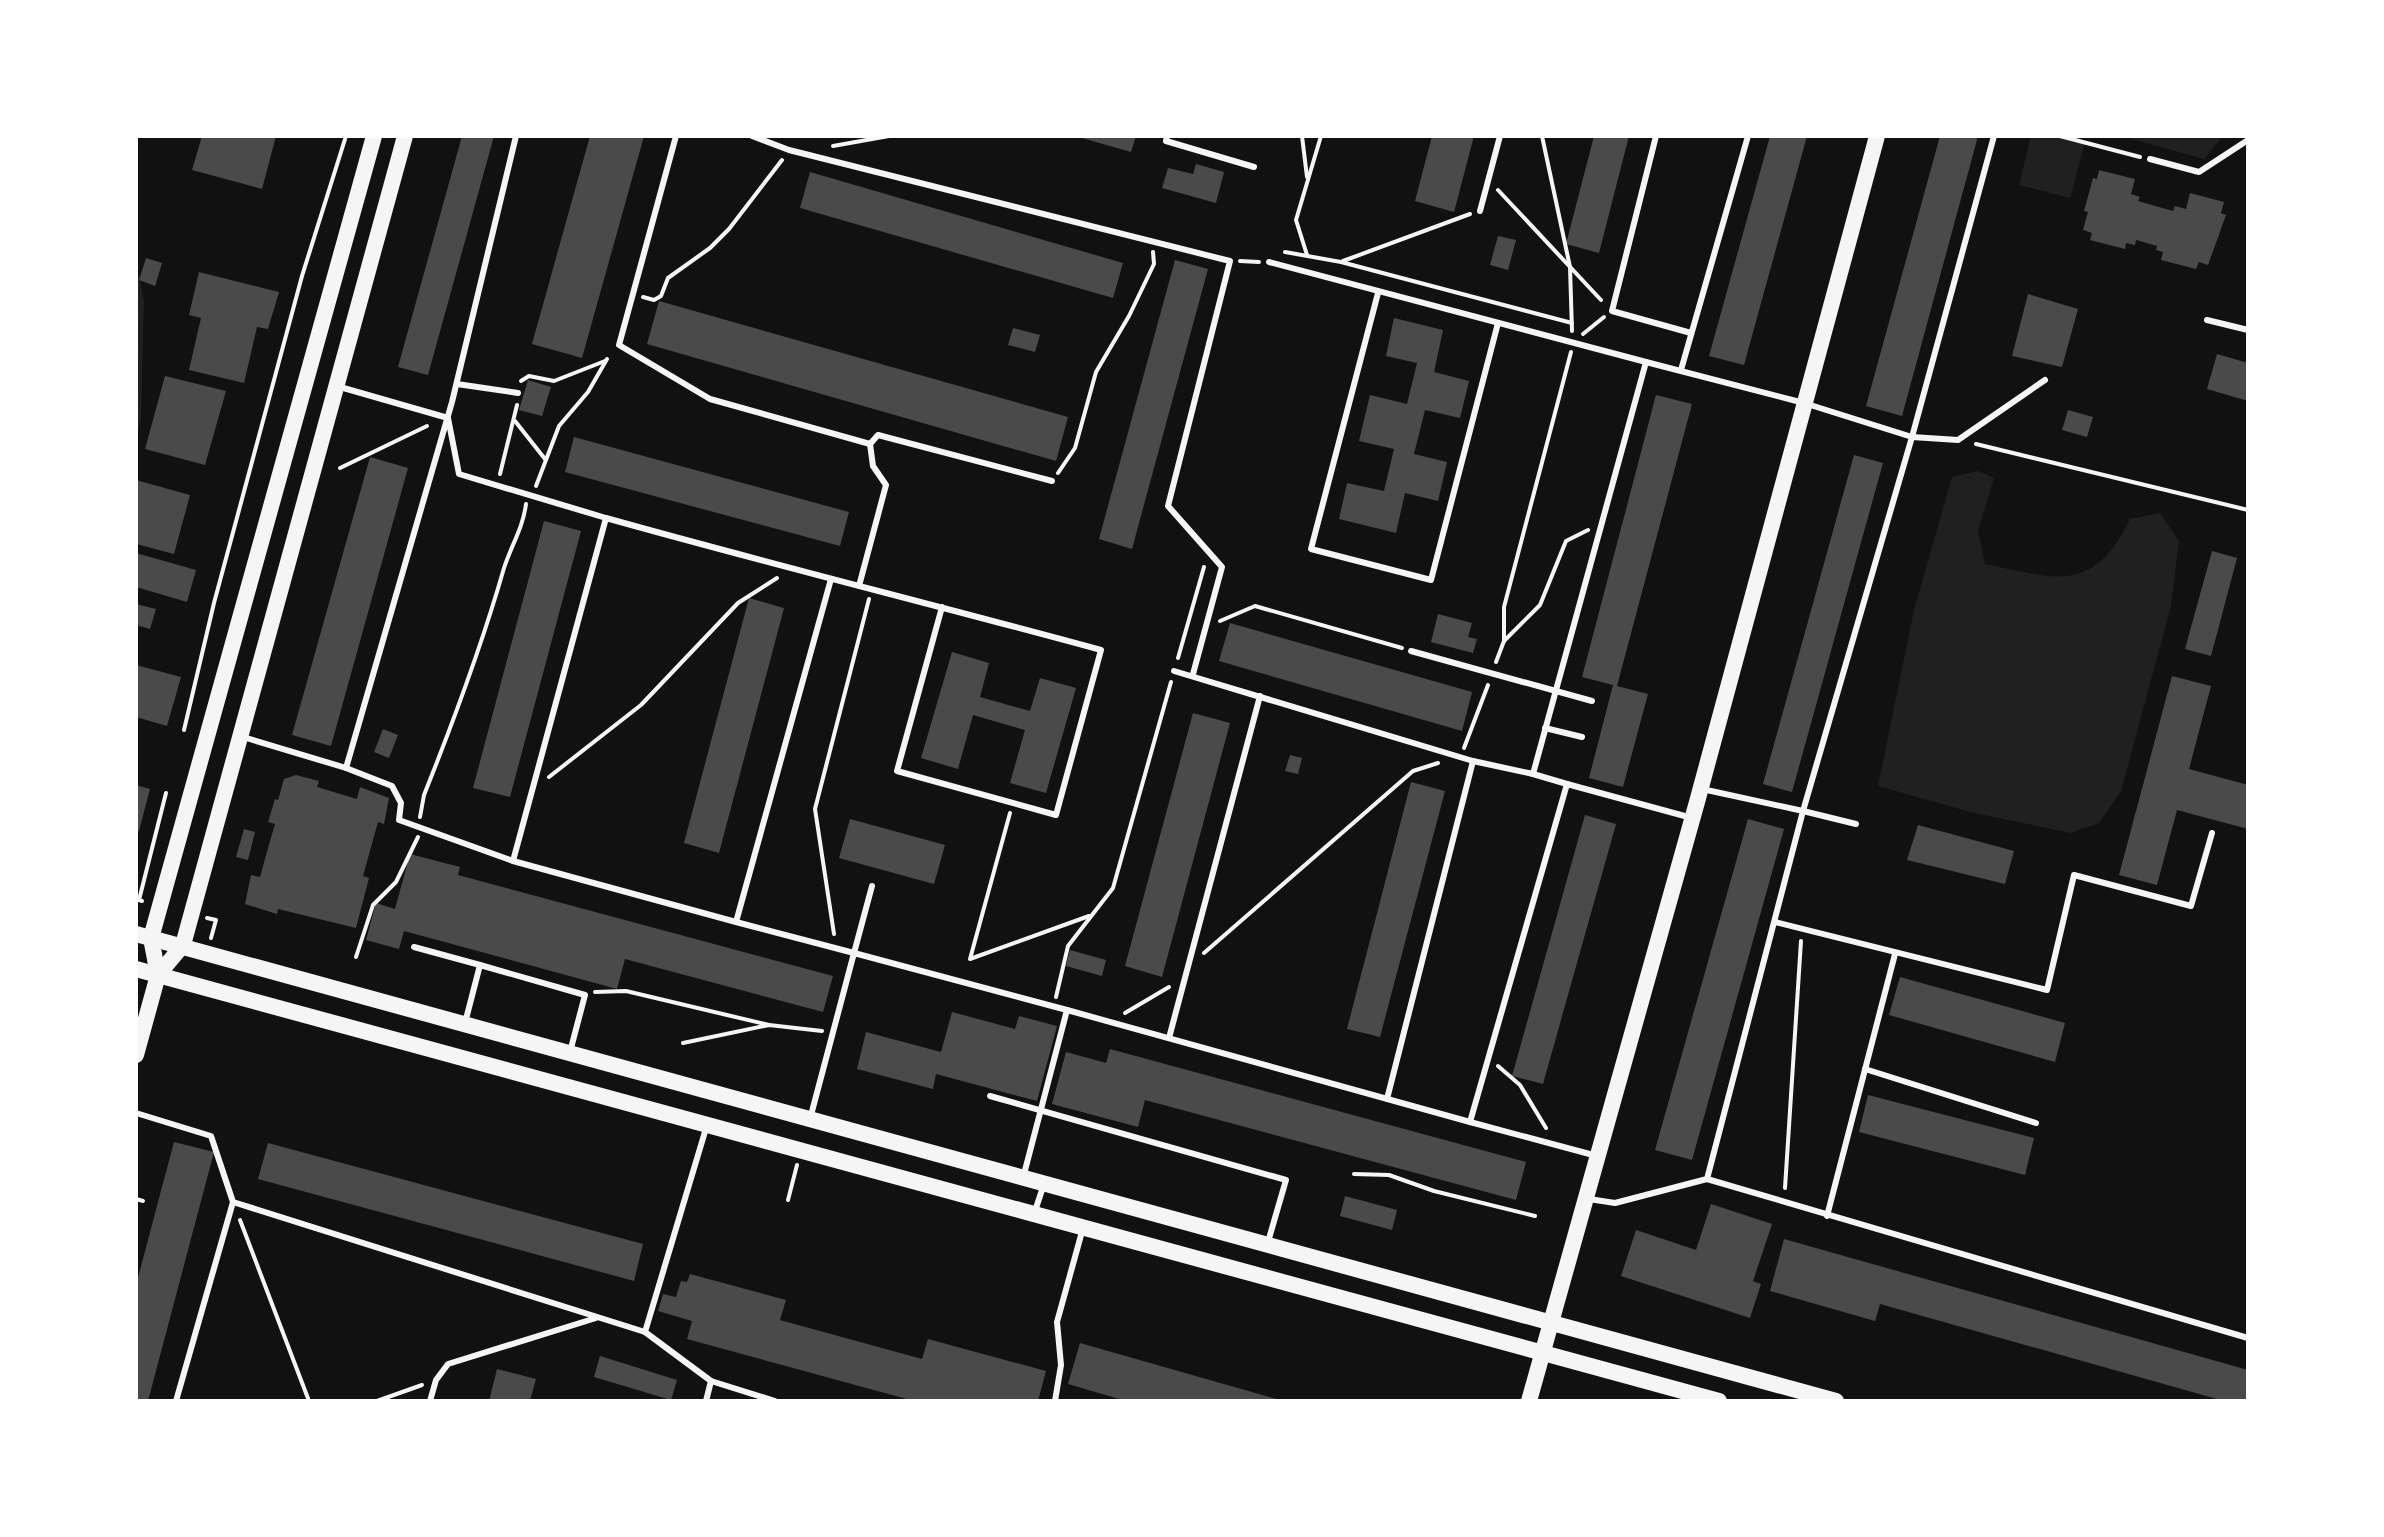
<svg xmlns="http://www.w3.org/2000/svg" width="2384" height="1537" viewBox="0 0 2384 1537" font-family="Inter,sans-serif">
  <rect width="100%" height="100%" fill="#111"/>
  <g fill="#202020">
    <path d="M2031 136H2060L2085 142 2070 198 2019 185Z"/>
    <path d="M2122 136H2223L2204 159Z"/>
    <path d="M136 265 144 301 141 420 136 437Z"/>
    <path d="M1978 471 1994 478 1978 531 1985 564C2054 578 2093 596 2130 519L2160 513 2179 541 2171 606 2121 791 2099 823 2071 833 1974 813 1878 786 1914 610 1952 477Z"/>
  </g>
  <g fill="#4a4a4a">
    <path d="M202 136H276L262 189 192 170Z"/>
    <path d="M462 136H494L428 375 398 367Z"/>
    <path d="M590 136H644L582 358 532 344Z"/>
    <path d="M1075 136H1136L1131 152Z"/>
    <path d="M1432 136H1474L1454 212 1415 201Z"/>
    <path d="M1594 136H1629L1599 253 1566 244Z"/>
    <path d="M1770 136H1807L1744 365 1709 356Z"/>
    <path d="M1940 136H1978L1902 416 1866 406Z"/>
    <path d="M1196 164 1224 172 1216 203 1162 188 1168 168 1193 174Z"/>
    <path d="M2099 170 2135 179 2131 194 2140 197 2138 201 2173 211 2175 206 2186 209 2190 193 2224 202 2221 213 2226 215 2208 265 2199 262 2196 269 2161 260 2163 252 2156 250 2157 246 2136 240 2135 245 2126 243 2125 249 2090 240 2092 233 2083 230 2088 212 2084 211 2093 178 2097 179Z"/>
    <path d="M810 172 1123 263 1113 298 800 208Z"/>
    <path d="M1498 236 1516 240 1508 270 1490 265Z"/>
    <path d="M146 258 162 263 155 286 139 280Z"/>
    <path d="M1175 260 1208 269 1132 549 1099 539Z"/>
    <path d="M199 272 279 292 268 329 257 327 244 383 189 370 201 318 189 315Z"/>
    <path d="M2028 294 2078 309 2062 367 2012 356Z"/>
    <path d="M659 301 1068 417 1056 461 647 344Z"/>
    <path d="M1394 318 1443 330 1434 372 1469 381 1460 418 1425 410 1414 454 1447 462 1438 501 1405 493 1396 533 1339 519 1347 483 1384 491 1394 449 1359 441 1370 395 1407 404 1417 363 1386 356Z"/>
    <path d="M1013 328 1040 335 1035 352 1008 345Z"/>
    <path d="M2217 354 2248 363V401L2207 389Z"/>
    <path d="M165 376 226 391 205 465 145 449Z"/>
    <path d="M528 380 551 387 542 416 519 410Z"/>
    <path d="M1656 395 1692 404 1617 686 1648 694 1623 787 1589 778 1613 685 1582 677Z"/>
    <path d="M2068 410 2093 417 2087 437 2062 430Z"/>
    <path d="M574 437 849 512 840 546 565 472Z"/>
    <path d="M1854 455 1883 463 1792 792 1763 784Z"/>
    <path d="M370 457 408 468 331 746 292 735Z"/>
    <path d="M136 480 190 495 174 554 136 544Z"/>
    <path d="M544 521 581 531 510 797 473 788Z"/>
    <path d="M2212 551 2237 558 2211 656 2185 649Z"/>
    <path d="M136 553 196 570 187 602 136 587Z"/>
    <path d="M749 598 784 608 719 853 684 843Z"/>
    <path d="M136 604 156 609 150 629 136 625Z"/>
    <path d="M1438 614 1472 623 1468 637 1477 639 1473 653 1431 642Z"/>
    <path d="M1230 623 1472 692 1462 731 1219 661Z"/>
    <path d="M952 652 989 663 980 697 1030 711 1040 678 1076 688 1046 793 1010 783 1025 730 973 715 958 769 921 758Z"/>
    <path d="M136 665 181 677 167 726 136 717Z"/>
    <path d="M2172 676 2211 686 2189 769 2248 785V829L2177 810 2157 885 2119 875Z"/>
    <path d="M1193 713 1230 723 1162 977 1125 966Z"/>
    <path d="M383 729 398 735 389 758 374 752Z"/>
    <path d="M1290 755 1302 758 1298 774 1285 771Z"/>
    <path d="M296 775 319 781 317 787 357 799 360 787 389 798 384 824 378 822 363 876 369 878 356 928 278 909 277 914 245 904 251 875 260 877 268 848 275 824 268 822 275 799 278 800 284 779Z"/>
    <path d="M1411 782 1445 791 1380 1037 1347 1029Z"/>
    <path d="M136 785 150 789 139 831H136Z"/>
    <path d="M1585 815 1616 824 1543 1084 1512 1076Z"/>
    <path d="M850 819 945 845 934 884 839 858Z"/>
    <path d="M1748 819 1784 829 1692 1160 1655 1150Z"/>
    <path d="M1918 825 2014 851 2005 884 1907 860Z"/>
    <path d="M244 829 255 832 248 860 236 857Z"/>
    <path d="M410 854 460 867 458 875 833 976 823 1012 625 959 617 989 404 931 399 949 366 940 376 903 395 909Z"/>
    <path d="M1070 950 1106 960 1102 976 1066 966Z"/>
    <path d="M1900 977 2065 1023 2055 1062 1889 1015Z"/>
    <path d="M952 1012 1015 1029 1019 1016 1057 1026 1037 1101 936 1074 933 1089 857 1069 866 1032 941 1052Z"/>
    <path d="M1110 1049 1526 1162 1516 1200 1145 1100 1138 1127 1052 1104 1066 1052 1106 1063Z"/>
    <path d="M1868 1095 2034 1138 2025 1175 1859 1132Z"/>
    <path d="M174 1142 214 1152 148 1401H136V1285Z"/>
    <path d="M268 1143 643 1244 634 1281 258 1179Z"/>
    <path d="M1345 1196 1397 1210 1392 1230 1340 1216Z"/>
    <path d="M1711 1204 1772 1224 1753 1281 1761 1284 1750 1318 1621 1276 1636 1230 1696 1250Z"/>
    <path d="M1784 1239 2248 1370V1401H2224L1880 1304 1875 1321 1770 1291Z"/>
    <path d="M690 1274 786 1300 780 1320 922 1359 928 1339 1046 1371 1038 1401H914L687 1339 692 1321 658 1311 663 1294 676 1297 681 1281 687 1282Z"/>
    <path d="M1080 1343 1280 1400V1401H1126L1068 1384Z"/>
    <path d="M600 1356 677 1380 671 1400 594 1377Z"/>
    <path d="M497 1369 536 1379 530 1401H489Z"/>
  </g>
  <g fill="none" stroke-linecap="round" stroke-linejoin="round">
    <g stroke="#f5f5f5" stroke-width="4">
      <path d="M1302 136 1307 177"/>
      <path d="M1542 136 1570 267 1572 331"/>
      <path d="M2060 136 2140 157"/>
      <path d="M833 146 889 136"/>
      <path d="M1498 190 1601 300"/>
      <path d="M1285 252 1341 262 1572 323"/>
      <path d="M1307 255 1296 220 1321 136"/>
      <path d="M1240 261 1259 262"/>
      <path d="M1343 261 1470 214"/>
      <path d="M643 297 654 300 661 296 668 278 710 248 729 229 782 160"/>
      <path d="M1583 334 1604 317"/>
      <path d="M521 381 529 376 554 381 605 361"/>
      <path d="M515 421 545 459"/>
      <path d="M1976 444 2248 510"/>
      <path d="M340 468 427 426"/>
      <path d="M1058 473 1075 448 1096 372 1129 316 1154 264 1153 252"/>
      <path d="M500 474 517 405"/>
      <path d="M536 486 559 426 588 392 607 359"/>
      <path d="M1220 621 1255 606 1402 648"/>
      <path d="M1504 641V607L1571 352"/>
      <path d="M1178 658 1204 567"/>
      <path d="M1496 662 1504 641 1540 605 1566 541 1588 530"/>
      <path d="M184 730 214 603 302 276 346 136"/>
      <path d="M1464 748 1488 685"/>
      <path d="M549 777 641 705 738 603 777 578"/>
      <path d="M1010 813 970 959 1089 916"/>
      <path d="M420 817 424 795C454 720 482 645 504 568 511 546 523 528 526 504"/>
      <path d="M142 901 139 900 166 793"/>
      <path d="M207 918 216 920 211 938"/>
      <path d="M834 934 815 809 869 599"/>
      <path d="M1204 953 1413 771 1438 763"/>
      <path d="M356 957 373 905 396 882 418 837"/>
      <path d="M595 992 626 991 769 1025"/>
      <path d="M1056 997 1068 946 1113 888 1171 682"/>
      <path d="M1125 1013 1169 987"/>
      <path d="M683 1043 769 1025 822 1031"/>
      <path d="M1498 1066 1520 1085 1546 1128"/>
      <path d="M1354 1174 1389 1175 1434 1191 1535 1216"/>
      <path d="M1785 1188 1801 941"/>
      <path d="M136 1199 143 1201"/>
      <path d="M788 1200 797 1165"/>
      <path d="M240 1220 309 1401"/>
      <path d="M377 1401 422 1385"/>
    </g>
    <g stroke="#f5f5f5" stroke-width="6">
      <path d="M676 136 619 345 710 399 870 444 878 435 1052 481"/>
      <path d="M752 136 789 150 1230 261 1168 506 1222 567 1193 674"/>
      <path d="M1167 136 1166 141 1254 167"/>
      <path d="M1656 136 1612 311 1691 333"/>
      <path d="M2150 159 2199 172 2248 140"/>
      <path d="M1480 211 1500 136"/>
      <path d="M1269 262 1646 362"/>
      <path d="M1378 293 1311 549 1431 580 1498 323"/>
      <path d="M2207 320 2248 330"/>
      <path d="M1681 370 1748 136"/>
      <path d="M457 384 518 393"/>
      <path d="M340 387 448 418 459 474 606 518"/>
      <path d="M859 586 886 485 873 466 870 444"/>
      <path d="M1411 651 1592 701"/>
      <path d="M1174 671 1473 761 1533 774 1646 362 1804 403 1912 437 1958 440 2045 380"/>
      <path d="M1545 728 1582 737"/>
      <path d="M243 737 346 768 452 402 516 136"/>
      <path d="M346 768 392 786 401 803 399 820 513 861 736 922 831 579"/>
      <path d="M1533 774 1567 784"/>
      <path d="M1856 824 1803 811 1912 437 1994 136"/>
      <path d="M513 861 606 518C770 564 936 605 1101 650L1056 815 897 771 942 607"/>
      <path d="M736 922 854 953 872 886"/>
      <path d="M1775 922 2047 990 2074 875 2191 906 2212 833"/>
      <path d="M414 947 480 965 465 1023"/>
      <path d="M480 965 585 995 570 1052"/>
      <path d="M1169 1038 1260 696"/>
      <path d="M1865 1069 2036 1123"/>
      <path d="M990 1096 1286 1180 1268 1242"/>
      <path d="M1387 1099 1473 761"/>
      <path d="M136 1113 211 1136 233 1202 645 1332"/>
      <path d="M810 1119 854 953 1067 1010"/>
      <path d="M1470 1122 1597 1156"/>
      <path d="M707 1125 645 1332 711 1381 775 1401"/>
      <path d="M1023 1178 1067 1010 1470 1122 1567 784 1692 818"/>
      <path d="M1707 1179 2248 1338"/>
      <path d="M1589 1199 1615 1203 1707 1179 1803 811 1702 789"/>
      <path d="M1035 1211 1044 1184"/>
      <path d="M1827 1216 1895 954"/>
      <path d="M176 1401 233 1202"/>
      <path d="M430 1401 436 1380 448 1364 596 1318"/>
      <path d="M706 1401 711 1381"/>
      <path d="M1055 1401 1061 1365 1057 1322 1083 1228"/>
    </g>
    <g stroke="#f5f5f5" stroke-width="16">
      <path d="M136 934 1836 1401"/>
      <path d="M136 969 1719 1401"/>
      <path d="M158 975 151 938 374 136"/>
      <path d="M136 1055 158 975 183 945 405 136"/>
      <path d="M1529 1401 1697 802 1877 136"/>
    </g>
  </g>
  <rect width="2384" height="1537" fill="none" stroke="#ffffff" stroke-width="276"/>
</svg>
